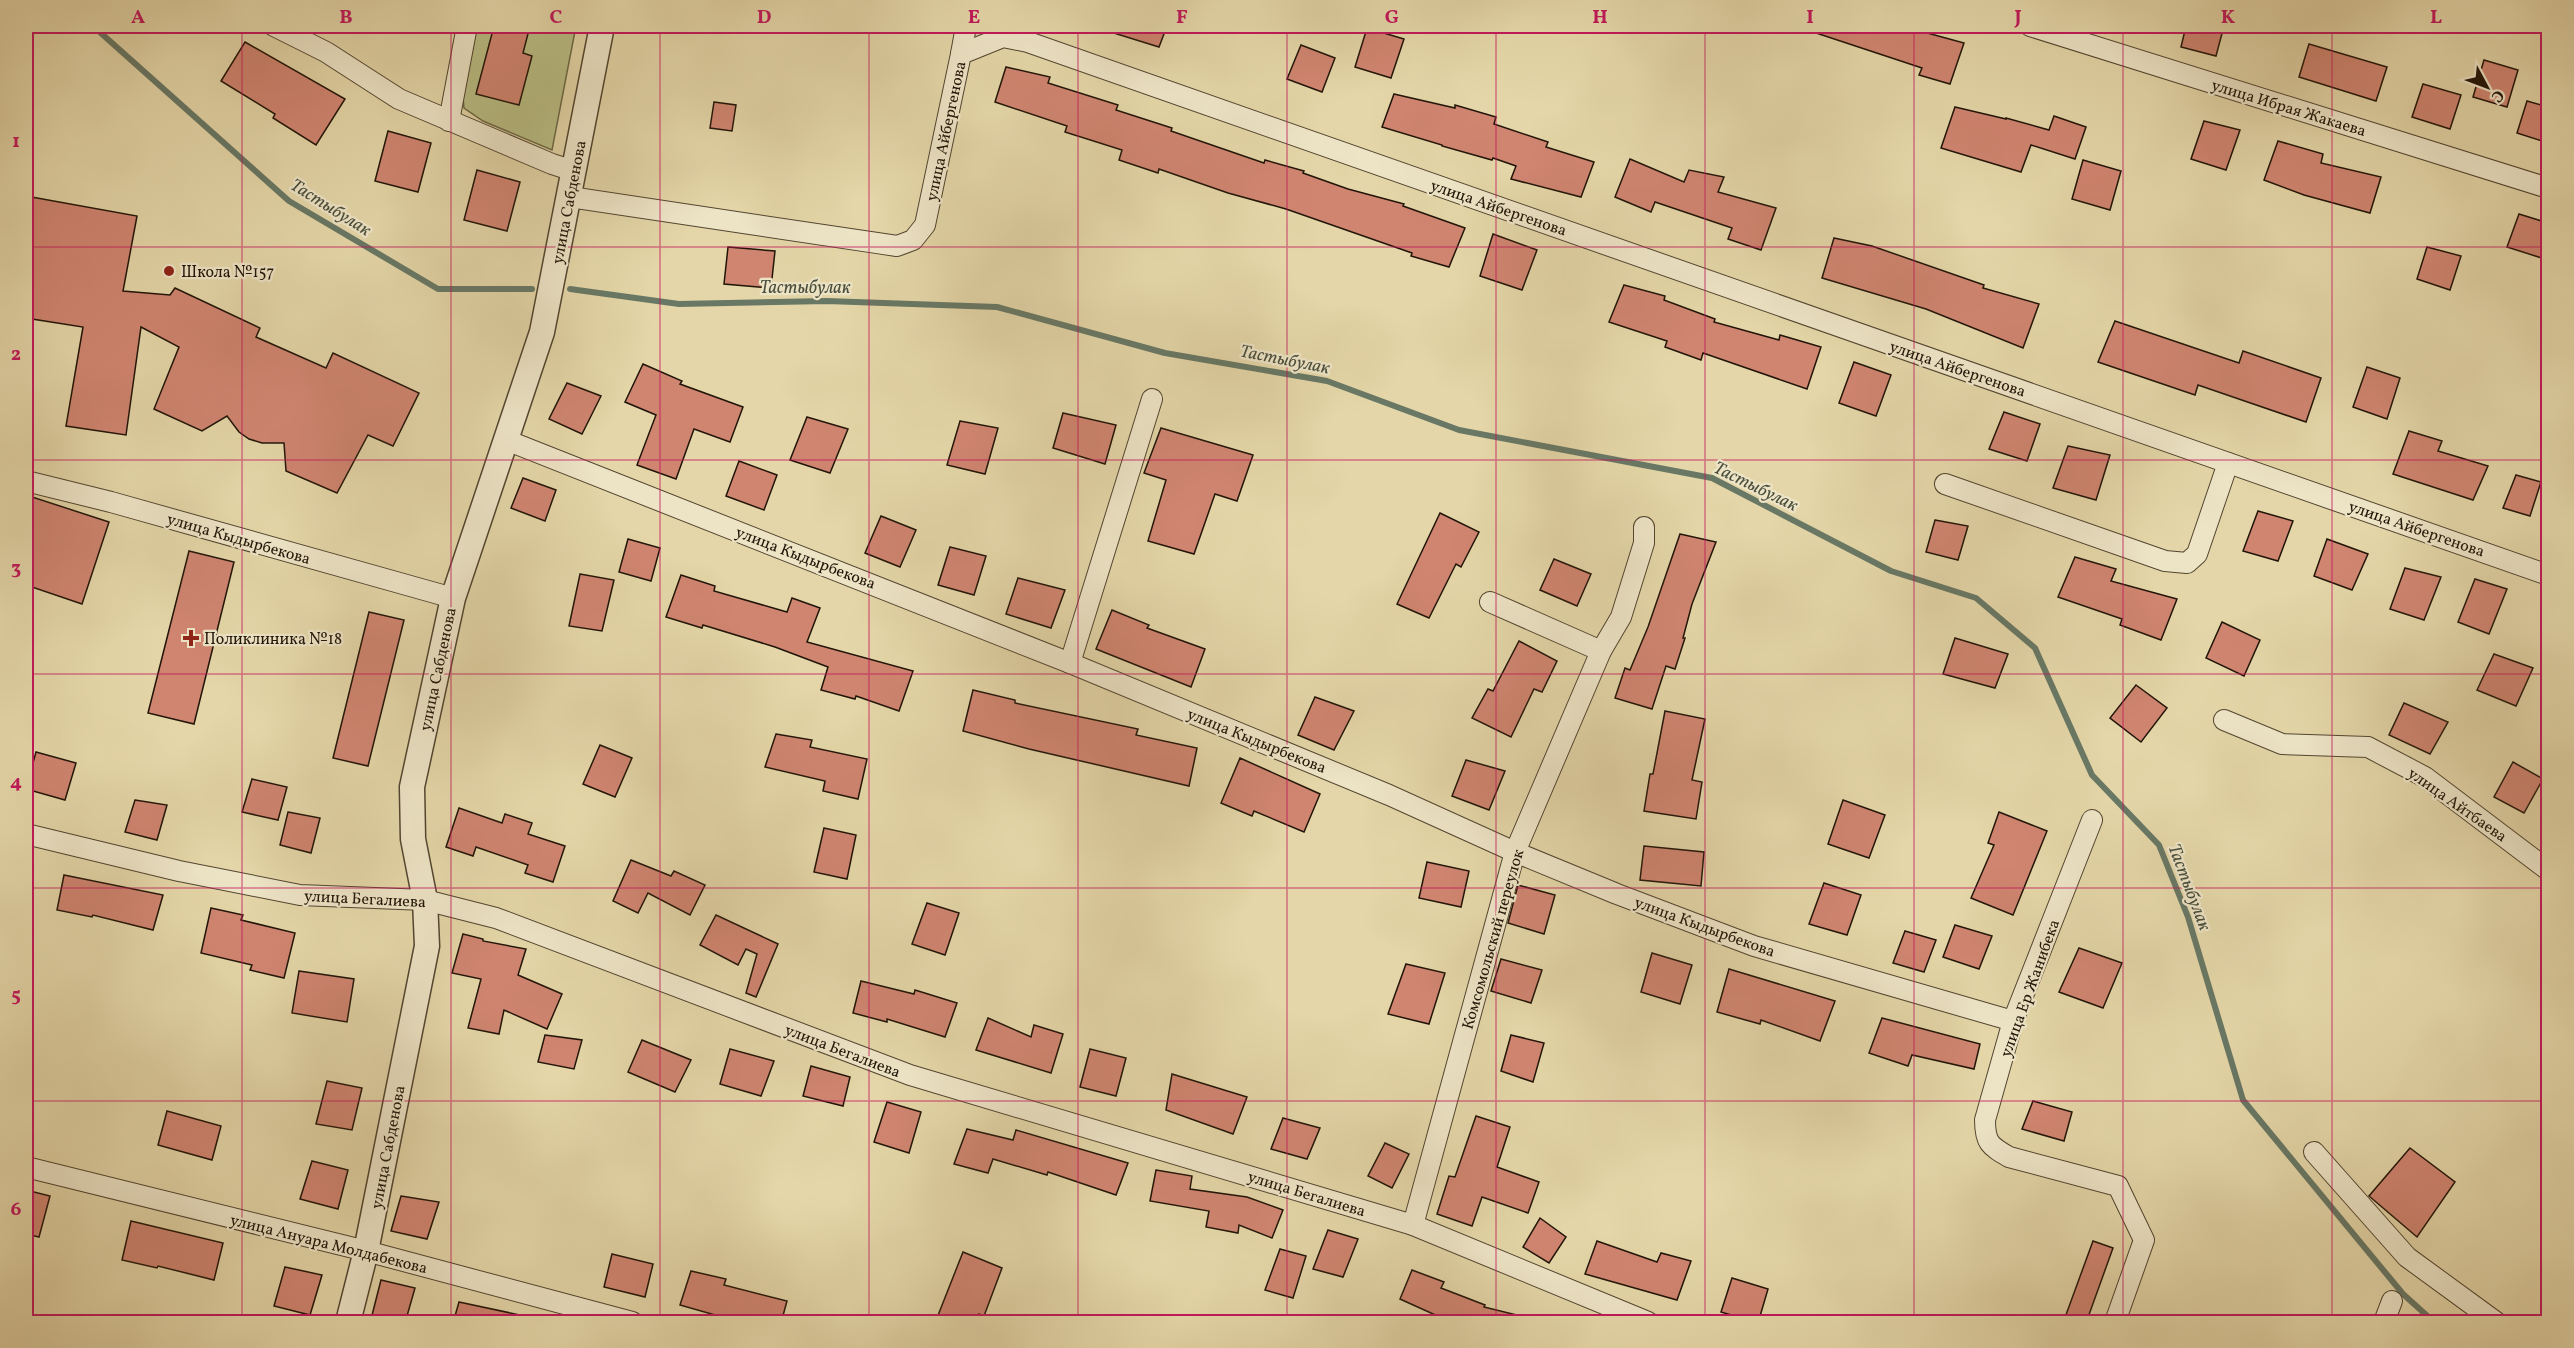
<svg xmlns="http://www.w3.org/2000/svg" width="2574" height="1348" viewBox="0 0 2574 1348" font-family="Vollkorn,serif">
  <rect width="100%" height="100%" fill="#e4d6a8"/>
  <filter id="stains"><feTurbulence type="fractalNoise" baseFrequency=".00333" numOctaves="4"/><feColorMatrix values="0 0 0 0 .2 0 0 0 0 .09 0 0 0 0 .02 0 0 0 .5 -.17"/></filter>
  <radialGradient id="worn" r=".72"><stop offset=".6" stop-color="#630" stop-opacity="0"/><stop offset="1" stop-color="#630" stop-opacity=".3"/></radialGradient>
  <path fill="#b9bd84" stroke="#6d6946" stroke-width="1.5" d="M477 26H576L552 150 483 121 464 108 463 98Z"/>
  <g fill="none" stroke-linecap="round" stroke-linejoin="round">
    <g stroke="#687865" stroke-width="6">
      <path d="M93 26 289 201 438 289H532"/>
      <path d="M570 289 679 304 827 301 997 307 1165 353 1327 381 1459 430 1712 478 1891 571 1976 598 2035 648 2092 775 2159 845 2188 917 2243 1100 2403 1294 2434 1322"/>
    </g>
  </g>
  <g fill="#d08571" stroke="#211508" stroke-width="1.5">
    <path d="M494 26H530L523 53 532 56 519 105 476 94Z"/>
    <path d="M1104 26H1167L1159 47 1104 30Z"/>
    <path d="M1805 26H1910L1909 28 1964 43 1950 84 1919 75 1922 68 1804 29Z"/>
    <path d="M2186 26H2224L2216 56 2181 47Z"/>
    <path d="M1367 28 1404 39 1391 78 1355 67Z"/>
    <path d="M245 42 345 99 316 145 273 118 275 114 221 81Z"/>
    <path d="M2309 44 2387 67 2376 101 2299 77Z"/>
    <path d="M1301 45 1335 58 1322 92 1287 79Z"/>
    <path d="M2484 60 2518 70 2507 107 2473 97Z"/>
    <path d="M1006 67 1050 77 1048 83 1118 105 1116 110 1172 128 1171 131 1264 163 1265 160 1304 171 1303 173 1348 189 1404 204 1403 206 1465 228 1449 267 1411 256 1412 253 1286 209 1228 193 1159 169 1158 173 1119 160 1122 150 1065 132 1067 126 995 102Z"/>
    <path d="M2423 84 2461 95 2450 129 2412 117Z"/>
    <path d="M1394 94 1455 108V105L1496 117 1494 124 1548 142 1546 147 1594 162 1581 197 1511 179 1516 166 1493 158 1492 160 1442 146V145L1382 127Z"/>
    <path d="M2527 101 2548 107V143L2517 133Z"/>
    <path d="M714 102 736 105 732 131 710 128Z"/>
    <path d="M1955 107 2006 119V118L2049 130 2054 116 2086 127 2075 159 2031 145 2021 172 1941 148Z"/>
    <path d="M2204 121 2240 130 2226 170 2191 159Z"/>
    <path d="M388 131 431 143 418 192 375 181Z"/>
    <path d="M2278 141 2323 154 2321 163 2381 177 2370 213 2304 195 2264 180Z"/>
    <path d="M1630 159 1684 182 1689 170 1724 177 1718 192 1776 208 1761 250 1728 239 1732 228 1655 202 1651 212 1615 197Z"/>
    <path d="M2083 160 2121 171 2110 210 2072 199Z"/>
    <path d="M477 170 520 182 507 231 464 220Z"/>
    <path d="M26 196 137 216 123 291 170 295 175 288 260 328 256 337 326 368 333 353 419 393 393 446 368 435 337 493 286 471 284 443H262L249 439 239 432 227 416 202 431 154 409 179 347 141 327 126 435 66 426 83 327 26 318Z"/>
    <path d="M2519 214 2548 223V260L2507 247Z"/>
    <path d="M1493 234 1537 250 1522 290 1480 276Z"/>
    <path d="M1834 238 1872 246 1984 285 1983 288 2039 304 2023 348 1926 309 1822 278Z"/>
    <path d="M728 247 775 251 771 288 724 284Z"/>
    <path d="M2427 247 2461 256 2450 290 2417 279Z"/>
    <path d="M1624 285 1665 296 1664 300 1715 319 1714 322 1779 340 1780 335 1821 347 1807 389 1703 353 1701 360 1665 347 1667 341 1609 322Z"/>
    <path d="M2115 321 2239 363 2243 351 2321 378 2306 422 2198 385 2195 395 2098 362Z"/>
    <path d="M1854 362 1891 375 1876 416 1839 403Z"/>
    <path d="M643 364 682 381 680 384 743 407 730 442 694 429 676 479 637 465 656 415 625 402Z"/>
    <path d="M2367 367 2400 378 2387 419 2353 407Z"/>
    <path d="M567 383 601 396 582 434 549 419Z"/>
    <path d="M2004 412 2040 424 2027 461 1989 449Z"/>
    <path d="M1063 413 1116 425 1105 464 1053 448Z"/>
    <path d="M807 417 848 429 830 473 790 460Z"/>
    <path d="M960 421 998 428 985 474 947 465Z"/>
    <path d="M1161 428 1253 455 1237 501 1215 494 1194 554 1148 541 1166 480 1144 473Z"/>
    <path d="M2409 431 2442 441 2438 451 2488 466 2473 500 2393 474Z"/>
    <path d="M2068 446 2110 455 2096 500 2053 488Z"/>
    <path d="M739 461 777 475 764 510 726 496Z"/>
    <path d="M2516 475 2541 482 2530 516 2503 508Z"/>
    <path d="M523 478 556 490 545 521 511 508Z"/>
    <path d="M26 495 109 522 82 604 26 585Z"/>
    <path d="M2258 511 2293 521 2278 561 2243 551Z"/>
    <path d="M1440 513 1479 532 1461 567 1456 564 1429 618 1397 604Z"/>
    <path d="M881 516 916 530 900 567 865 553Z"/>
    <path d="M1935 520 1968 526 1958 560 1926 552Z"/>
    <path d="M1680 534 1716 542 1692 604 1683 638H1685L1675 669 1666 666 1652 709 1615 698 1625 668 1630 670 1648 627Z"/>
    <path d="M628 539 660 548 651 581 619 572Z"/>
    <path d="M2327 539 2368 554 2352 590 2314 576Z"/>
    <path d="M950 547 986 556 974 595 938 585Z"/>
    <path d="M189 551 234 562 194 724 148 713Z"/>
    <path d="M2075 557 2116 569 2111 581 2177 599 2161 640 2120 625 2122 619 2058 597Z"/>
    <path d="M1554 559 1591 574 1577 606 1540 590Z"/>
    <path d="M2405 568 2441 577 2424 620 2390 609Z"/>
    <path d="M580 574 614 580 602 631 569 626Z"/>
    <path d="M681 575 715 586 714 591 787 612 792 598 820 608 807 642 913 671 899 711 856 696 855 699 821 690 828 667 775 647 703 625 702 628 666 617Z"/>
    <path d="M1018 578 1065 590 1051 628 1006 614Z"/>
    <path d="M2475 579 2507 589 2489 634 2458 622Z"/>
    <path d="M1112 610 1149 625 1147 628 1205 649 1191 687 1096 649Z"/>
    <path d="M369 612 404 620 368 766 333 758Z"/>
    <path d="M2222 622 2260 640 2244 676 2206 658Z"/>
    <path d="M1955 638 2008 654 1995 688 1943 674Z"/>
    <path d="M1519 641 1557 661 1542 692 1534 689 1511 737 1472 718 1488 689 1493 691Z"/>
    <path d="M2494 654 2533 668 2516 706 2477 690Z"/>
    <path d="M2136 685 2167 708 2141 742 2110 718Z"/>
    <path d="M973 690 1015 700V703L1138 729 1136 735 1197 748 1189 786 1029 749 963 731Z"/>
    <path d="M1315 697 1354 711 1334 750 1298 735Z"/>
    <path d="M2404 703 2448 722 2430 754 2389 735Z"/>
    <path d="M1665 711 1705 719 1692 780 1702 782 1696 819 1644 811 1650 774H1653Z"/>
    <path d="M776 734 812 740 810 747 867 759 858 799 823 791 825 781 765 767Z"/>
    <path d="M600 745 632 758 615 797 583 784Z"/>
    <path d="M36 752 76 763 65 800 26 789Z"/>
    <path d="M1240 758 1320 794 1304 832 1254 811 1252 816 1221 803Z"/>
    <path d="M1466 760 1505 771 1489 810 1452 796Z"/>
    <path d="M2513 762 2543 779 2524 813 2494 797Z"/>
    <path d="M252 779 287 787 278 820 242 812Z"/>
    <path d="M135 800 167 805 157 840 125 832Z"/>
    <path d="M1843 800 1885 815 1869 858 1828 844Z"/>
    <path d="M459 808 502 823 505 814 532 823 528 834 565 846 553 882 525 873 528 865 476 847 473 856 446 847Z"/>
    <path d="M288 812 320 818 311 853 280 845Z"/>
    <path d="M1999 812 2047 831 2013 915 1971 898 1994 845 1988 843Z"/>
    <path d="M824 828 856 835 847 879 814 872Z"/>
    <path d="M1644 846 1704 852 1701 886 1640 880Z"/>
    <path d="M631 860 671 876 674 871 705 885 690 915 648 893 638 913 613 901Z"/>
    <path d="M1427 862 1469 871 1461 907 1419 898Z"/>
    <path d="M64 875 163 895 153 930 93 915 92 917 57 910Z"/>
    <path d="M1824 883 1861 895 1847 935 1809 924Z"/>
    <path d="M1518 885 1555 895 1544 934 1508 923Z"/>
    <path d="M927 903 959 913 945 955 912 944Z"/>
    <path d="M211 908 243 915 241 920 295 933 284 978 250 970 252 965 201 953Z"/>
    <path d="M716 915 778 944 756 997 746 993 757 954 746 949 738 965 700 945Z"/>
    <path d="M1955 925 1992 936 1979 969 1943 957Z"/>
    <path d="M1905 931 1936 940 1924 972 1893 963Z"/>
    <path d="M463 934 483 939V941L526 949 518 975 562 994 547 1029 504 1010 499 1034 468 1028 481 979 452 973Z"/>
    <path d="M2079 948 2122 963 2103 1008 2059 992Z"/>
    <path d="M1652 953 1692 965 1680 1004 1641 992Z"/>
    <path d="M1501 959 1542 970 1531 1003 1491 991Z"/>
    <path d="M1406 964 1445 973 1429 1024 1388 1014Z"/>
    <path d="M1729 969 1835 1001 1820 1041 1761 1020 1760 1024 1717 1012Z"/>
    <path d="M299 971 354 979 347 1022 292 1013Z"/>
    <path d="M861 981 914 994 915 990 957 1003 945 1037 887 1019V1022L853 1013Z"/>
    <path d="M988 1018 1031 1037 1034 1025 1063 1034 1051 1073 976 1050Z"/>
    <path d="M1882 1018 1980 1044 1974 1069 1912 1055 1908 1066 1869 1053Z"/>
    <path d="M545 1035 582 1040 574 1069 538 1062Z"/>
    <path d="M1511 1035 1544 1043 1533 1082 1501 1071Z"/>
    <path d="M642 1040 691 1060 675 1092 628 1072Z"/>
    <path d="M730 1049 774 1061 761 1096 720 1084Z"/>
    <path d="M1090 1049 1126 1058 1116 1096 1080 1087Z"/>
    <path d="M811 1066 850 1077 843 1106 803 1096Z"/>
    <path d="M1172 1074 1247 1097 1233 1134 1166 1110Z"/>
    <path d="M327 1081 362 1088 352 1130 316 1124Z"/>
    <path d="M2033 1101 2072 1112 2064 1141 2022 1129Z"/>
    <path d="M887 1102 921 1112 909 1153 874 1142Z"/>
    <path d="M167 1111 221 1126 212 1160 158 1145Z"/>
    <path d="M1476 1116 1510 1127 1497 1167 1539 1182 1528 1213 1482 1197 1472 1226 1437 1214 1449 1176 1455 1177Z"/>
    <path d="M1283 1118 1320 1128 1307 1159 1271 1149Z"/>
    <path d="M967 1129 1013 1140 1016 1130 1128 1163 1116 1195 1048 1172 1047 1175 993 1159 988 1173 954 1164Z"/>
    <path d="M1385 1143 1409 1154 1392 1188 1368 1176Z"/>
    <path d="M2410 1148 2455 1182 2417 1237 2369 1196Z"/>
    <path d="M312 1161 348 1170 338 1209 300 1199Z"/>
    <path d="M1156 1170 1192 1176 1190 1189 1247 1197 1283 1210 1272 1238 1239 1225 1238 1233 1206 1227 1209 1211 1150 1201Z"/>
    <path d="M26 1190 50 1196 39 1237 26 1234Z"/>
    <path d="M401 1196 439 1202 427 1239 391 1231Z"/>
    <path d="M1540 1218 1566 1237 1549 1263 1523 1247Z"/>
    <path d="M131 1221 223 1243 214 1280 158 1266 157 1268 122 1260Z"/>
    <path d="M1328 1230 1358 1239 1343 1277 1313 1269Z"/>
    <path d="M1597 1241 1657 1262 1661 1253 1691 1261 1677 1300 1585 1274Z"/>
    <path d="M2093 1241 2113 1248 2086 1323H2063Z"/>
    <path d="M1280 1249 1306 1256 1293 1298 1265 1290Z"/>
    <path d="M963 1252 1002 1268 984 1316 979 1314 978 1323H935Z"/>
    <path d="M612 1254 653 1264 645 1297 604 1287Z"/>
    <path d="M285 1267 322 1275 310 1315 274 1306Z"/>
    <path d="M1412 1270 1444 1282 1441 1288 1485 1305 1484 1307 1521 1316 1520 1323H1441L1442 1318 1400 1299Z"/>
    <path d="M691 1271 726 1279 724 1285 787 1301 781 1323H743L680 1305Z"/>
    <path d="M1732 1278 1768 1289 1758 1323 1721 1312Z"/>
    <path d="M381 1280 415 1288 405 1323H370Z"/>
    <path d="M459 1302 520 1315V1323H453Z"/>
  </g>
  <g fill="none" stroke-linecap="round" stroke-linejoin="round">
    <g stroke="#524530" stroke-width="22">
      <g id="minor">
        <path d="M274 26 326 52 399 99 552 164 574 171"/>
        <path d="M2030 26 2548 188"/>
        <path d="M961 54 966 26"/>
        <path d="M449 121 467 26"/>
        <path d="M570 197 897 246 913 240 925 225 961 54 1003 37 1028 42 2548 575"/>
        <path d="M506 440 1070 663 1389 795 1515 852 1617 894 1754 946 2013 1021"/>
        <path d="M26 481 111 502 453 598"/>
        <path d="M1945 484 2165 561 2187 563 2197 554 2228 463"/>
        <path d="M1490 602 1601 651"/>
        <path d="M1070 663 1152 399"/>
        <path d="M2224 720 2282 744 2368 747 2425 777 2548 870"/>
        <path d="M2092 820 2013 1021 1985 1120C1985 1143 1990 1146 2009 1157L2118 1186 2144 1240 2115 1322"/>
        <path d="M26 834 179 871 300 895 425 900 496 918 910 1075 1413 1225 1648 1322"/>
        <path d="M2314 1152 2407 1257 2496 1322"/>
        <path d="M26 1167 366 1251 632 1322"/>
        <path d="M1413 1225 1515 852 1601 651 1621 617 1644 543V527"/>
        <path d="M2384 1322 2392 1301"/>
      </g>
    </g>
    <g stroke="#524530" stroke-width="27">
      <path id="tertiary" d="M348 1322 366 1251 427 946 425 900 413 839 412 787 453 598 542 332 602 26"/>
    </g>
    <use href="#minor" stroke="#ede4c6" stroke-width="20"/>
    <use href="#tertiary" stroke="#ede4c6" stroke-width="24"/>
  </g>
  <path fill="none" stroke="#c2185b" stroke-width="1.5" stroke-opacity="0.55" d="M242 26V1322M451 26V1322M660 26V1322M869 26V1322M1078 26V1322M1287 26V1322M1496 26V1322M1705 26V1322M1914 26V1322M2123 26V1322M2332 26V1322M26 247H2548M26 460H2548M26 674H2548M26 888H2548M26 1101H2548"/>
  <g fill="#8f2418" stroke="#ede4c6" stroke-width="2">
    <circle cx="169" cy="271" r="6"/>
    <path d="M188 629h6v6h6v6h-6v6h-6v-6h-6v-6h6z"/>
  </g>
  <g text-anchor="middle" stroke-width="4.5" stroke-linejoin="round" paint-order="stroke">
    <g font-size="16" fill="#211508" stroke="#ede4c6">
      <text transform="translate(2289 107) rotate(17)" y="6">улица Ибрая Жакаева</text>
      <text transform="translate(945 131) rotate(-78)" y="6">улица Айбергенова</text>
      <text transform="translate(568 202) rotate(-79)" y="6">улица Сабденова</text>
      <text transform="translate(1499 207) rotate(19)" y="6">улица Айбергенова</text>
      <text transform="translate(1958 368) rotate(19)" y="6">улица Айбергенова</text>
      <text transform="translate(2417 528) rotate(19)" y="6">улица Айбергенова</text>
      <text transform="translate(239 538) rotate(16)" y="6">улица Кыдырбекова</text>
      <text transform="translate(806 557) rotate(21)" y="6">улица Кыдырбекова</text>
      <text transform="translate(437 669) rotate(-78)" y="6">улица Сабденова</text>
      <text transform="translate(1257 740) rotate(22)" y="6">улица Кыдырбекова</text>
      <text transform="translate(2458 804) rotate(35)" y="6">улица Айтбаева</text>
      <text transform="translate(365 898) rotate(3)" y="6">улица Бегалиева</text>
      <text transform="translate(1705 926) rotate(20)" y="6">улица Кыдырбекова</text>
      <text transform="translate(1492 939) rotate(-74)" y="6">Комсомольский переулок</text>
      <text transform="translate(2029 988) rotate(-70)" y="6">улица Ер Жанибека</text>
      <text transform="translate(843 1050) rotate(21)" y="6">улица Бегалиева</text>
      <text transform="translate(387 1147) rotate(-79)" y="6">улица Сабденова</text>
      <text transform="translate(1307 1193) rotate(17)" y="6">улица Бегалиева</text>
      <text transform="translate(329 1243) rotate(14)" y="6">улица Ануара Молдабекова</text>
    </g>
    <g font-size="16" fill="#211508" stroke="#ede4c6" text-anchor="start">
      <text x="181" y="277">Школа №157</text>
      <text x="204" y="644">Поликлиника №18</text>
    </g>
    <g font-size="18" font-style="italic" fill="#4a4f3e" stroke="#ede4c6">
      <text transform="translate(331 207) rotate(32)" y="6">Тастыбулак</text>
      <text x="805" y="293">Тастыбулак</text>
      <text transform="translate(1285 359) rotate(11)" y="6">Тастыбулак</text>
      <text transform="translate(1756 486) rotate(26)" y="6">Тастыбулак</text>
      <text transform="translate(2190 887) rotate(69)" y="6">Тастыбулак</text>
    </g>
  </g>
  <rect width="2574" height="1348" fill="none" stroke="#e4d6a8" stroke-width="66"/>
  <g transform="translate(2487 87) rotate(131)" stroke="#ede4c6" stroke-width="4.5" paint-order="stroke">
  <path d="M0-4.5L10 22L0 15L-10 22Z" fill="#211508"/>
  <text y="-9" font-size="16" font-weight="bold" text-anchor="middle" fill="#211508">С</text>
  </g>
  <rect x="33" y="33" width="2508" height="1282" fill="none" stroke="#c2185b" stroke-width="2"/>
  <g font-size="20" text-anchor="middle" font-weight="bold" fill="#c2185b">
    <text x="138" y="23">A</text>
    <text x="346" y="23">B</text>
    <text x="556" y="23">C</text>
    <text x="764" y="23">D</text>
    <text x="974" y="23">E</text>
    <text x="1182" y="23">F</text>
    <text x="1392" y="23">G</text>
    <text x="1600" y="23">H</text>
    <text x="1810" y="23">I</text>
    <text x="2018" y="23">J</text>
    <text x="2228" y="23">K</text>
    <text x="2436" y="23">L</text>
    <text x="16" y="147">1</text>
    <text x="16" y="360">2</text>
    <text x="16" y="574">3</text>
    <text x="16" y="788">4</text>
    <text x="16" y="1001">5</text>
    <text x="16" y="1215">6</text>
  </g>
  <rect width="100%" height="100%" filter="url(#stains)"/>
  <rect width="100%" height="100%" fill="url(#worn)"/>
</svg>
